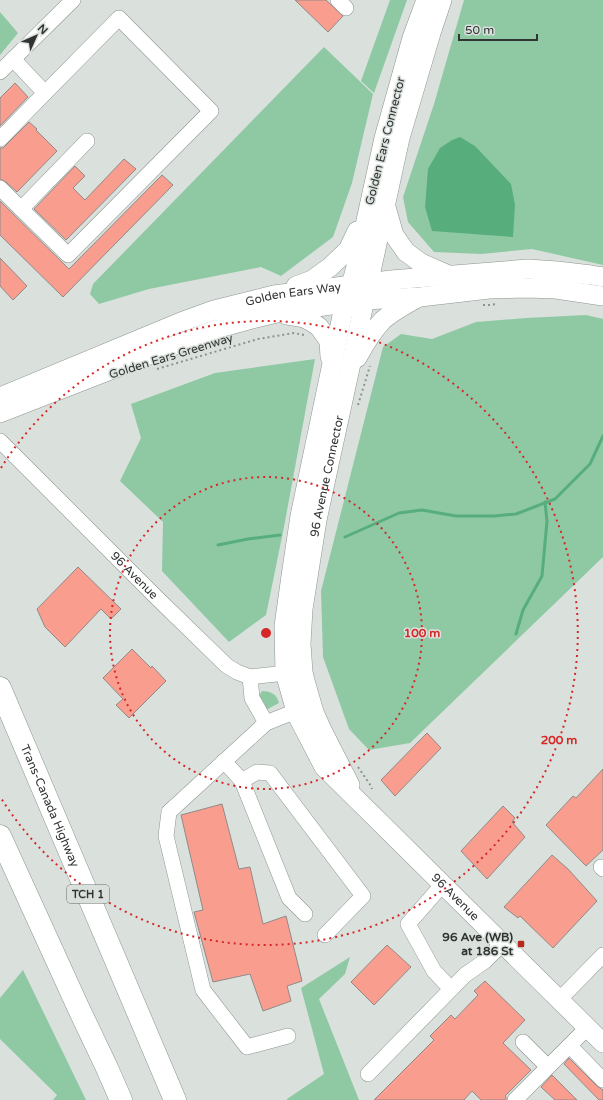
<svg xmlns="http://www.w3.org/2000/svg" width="603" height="1100" viewBox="0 0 603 1100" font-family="'Varela Round',sans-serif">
  <rect width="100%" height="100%" fill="#dae1dc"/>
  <g fill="#8ec9a4">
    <path d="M390 0H407L374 93 361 81Z"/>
    <path d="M464 0H603V265L532 249 481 254 434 252 408 222 403 197 434 104Z"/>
    <path d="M0 12 18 33 0 55Z"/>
    <path d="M324 47 373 94 352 183 333 237 281 276 261 267 149 289 99 304 90 294 93 284Z"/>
    <path d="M586 315 603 319V557L410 743 369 750 349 729 323 657 321 591 383 347 401 334 432 339 476 322 526 318Z"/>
    <path d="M315 359 284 527 266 615 229 642 162 571 163 522 120 481 141 438 131 404 215 373Z"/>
    <path d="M262 691C270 691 277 694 279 703L264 711 259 696Z"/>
    <path d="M350 957 345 974 319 999 359 1100H287V1099L324 1074 301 988Z"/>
    <path d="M23 970 86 1100H53L57 1095 0 1039V998Z"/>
  </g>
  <path fill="#57ae7c" d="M460 137 475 146 511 184 515 205 513 237 432 231 425 207 428 169 440 148 452 140Z"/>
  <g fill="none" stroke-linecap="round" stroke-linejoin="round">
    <g stroke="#57ae7c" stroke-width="3">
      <path d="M345 537 399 513 422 510 456 516H494L516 514 555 499 590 464 603 436"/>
      <path d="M218 545 248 539 280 535"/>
      <path d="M516 634 523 610 542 576 547 521 545 502"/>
    </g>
  </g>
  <g fill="#f99e8f" stroke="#918988">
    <path d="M295 0H326L343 16 328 32Z"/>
    <path d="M15 83 28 97 0 126V98Z"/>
    <path d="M29 122 37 129 36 130 57 151 17 192 6 182 0 179V148H3Z"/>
    <path d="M124 159 136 169 66 240 34 209 75 166 85 176 73 188 85 200Z"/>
    <path d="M162 175 173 185 63 297 0 235V201L69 269Z"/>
    <path d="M0 258 27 286 13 300 0 286Z"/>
    <path d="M78 567 121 609 111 619 101 609 65 647 45 627 37 609Z"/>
    <path d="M132 649 151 668 152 666 166 681 129 718 116 705 123 699 103 678Z"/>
    <path d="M427 733 441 748 395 796 381 780Z"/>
    <path d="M603 769V850L586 866 546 825 573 796 576 798Z"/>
    <path d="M222 804 239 869 250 867 263 924 286 916 302 981 287 986 291 1001 263 1011 250 974 213 982 194 912 203 910 181 815Z"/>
    <path d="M503 806 515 818 512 822 525 837 487 879 461 851Z"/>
    <path d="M552 855 568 869 597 901 553 948 520 916 518 918 504 907Z"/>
    <path d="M387 945 411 967 374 1005 351 982Z"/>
    <path d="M485 981 525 1020 503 1043 531 1070 505 1096 506 1097V1100H481L472 1091 464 1100H374L434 1040 430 1036 451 1015 455 1019 478 995 474 991Z"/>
    <path d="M569 1058 597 1086 603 1090V1100H599L564 1064Z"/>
    <path d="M552 1075 577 1100H555L541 1087Z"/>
  </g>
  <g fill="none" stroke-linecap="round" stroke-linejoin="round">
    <g stroke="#8d948f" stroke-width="16">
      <g id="minor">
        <path d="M338 0 346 8"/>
        <path d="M0 72 73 0"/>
        <path d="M0 139 45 93 13 59"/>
        <path d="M0 188 68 255 211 111 119 18 45 93"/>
        <path d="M21 209 87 141"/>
        <path id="s1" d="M0 441 157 598 227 666 237 672 250 677 295 672"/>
        <path d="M250 677 252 698 266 723"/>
        <path d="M224 761 242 781 289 898 305 914"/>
        <path d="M242 781 257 772 270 773 363 896 325 935"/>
        <path d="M601 867 603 869"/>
        <path d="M443 884 408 924 434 971 451 989"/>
        <path d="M560 999 603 955"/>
        <path d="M288 1036 247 1047 203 990 166 836 169 812 266 723 296 711"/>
        <path d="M523 1042 548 1067"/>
        <path d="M570 1046 603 1080"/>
        <path d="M368 1074 465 975 485 961 503 943"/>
        <path d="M515 1100 588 1027"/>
      </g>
    </g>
    <g stroke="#8d948f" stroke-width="20">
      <g id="major">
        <path id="s2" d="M426 0 412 38 384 138 355 271 342 316 300 516 291 576 284 626 285 673 297 715 324 767 603 1043"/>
        <path d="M386 207 394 235 406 252 421 263 446 274"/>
        <path d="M296 286 312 280 330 267 348 250 357 231"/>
        <path d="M286 315 304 318 312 322 319 327 329 341 330 357"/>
        <path d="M357 358C364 345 372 331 383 320 393 311 405 305 417 298"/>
        <path id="s3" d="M0 397 181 322 214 310 274 295 391 280 528 269 557 271 591 275 603 277"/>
        <path d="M0 413 219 328 248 320 277 313 364 300 420 297 489 289 527 288 556 289 603 296"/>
        <path id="s4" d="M350 785 322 730 314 712 305 681 303 672 301 644 303 609 317 520 400 138 431 33 442 0"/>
      </g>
    </g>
    <g stroke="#8d948f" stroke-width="23">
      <g id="highway">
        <path id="s5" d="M0 688 175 1100"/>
        <path d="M0 836 78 1007 107 1068 121 1100"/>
      </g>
    </g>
    <g stroke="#8e938f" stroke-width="2" stroke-dasharray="2 3" stroke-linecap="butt">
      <path d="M483 305H489L497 304"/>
      <path d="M157 369 258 339 294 333 304 335"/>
      <path d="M358 405 370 366"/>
      <path d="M358 767 371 786 372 789"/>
    </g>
    <use href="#minor" stroke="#fff" stroke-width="15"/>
    <use href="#major" stroke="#fff" stroke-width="19"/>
    <use href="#highway" stroke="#fff" stroke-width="22"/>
  </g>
  <g fill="none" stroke="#d62828" stroke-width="2" stroke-dasharray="2 4">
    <circle cx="266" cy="633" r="156"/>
    <path d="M1 468A312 312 0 1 1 1 798"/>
  </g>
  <rect fill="#b7291c" stroke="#dae1dc" stroke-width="1.5" x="517" y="940" width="8" height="8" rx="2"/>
  <g text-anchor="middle" stroke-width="3" stroke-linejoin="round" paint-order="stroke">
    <rect fill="#dae1dc" stroke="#646865" stroke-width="1" x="67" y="885" width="42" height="18" rx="3"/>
    <g font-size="11" font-weight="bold" fill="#313432">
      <text x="88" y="898">TCH 1</text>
    </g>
    <g font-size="12" fill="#313432" stroke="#dae1dc">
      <text transform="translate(385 141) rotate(-76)" y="4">Golden Ears Connector</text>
      <text dy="4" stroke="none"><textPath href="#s3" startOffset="312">Golden Ears Way</textPath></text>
      <text transform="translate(171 356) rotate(-17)" y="4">Golden Ears Greenway</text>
      <text dy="4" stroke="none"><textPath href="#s4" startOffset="321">96 Avenue Connector</textPath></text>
      <text dy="4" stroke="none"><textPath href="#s1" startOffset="190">96 Avenue</textPath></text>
      <text dy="4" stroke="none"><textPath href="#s5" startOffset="128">Trans-Canada Highway</textPath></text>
      <text dy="4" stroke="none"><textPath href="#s2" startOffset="977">96 Avenue</textPath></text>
    </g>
    <g font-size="12" font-weight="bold" fill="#313432" stroke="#dae1dc" text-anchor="end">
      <text x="513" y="941">96 Ave (WB)<tspan x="513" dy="14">at 186 St</tspan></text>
    </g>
  </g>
  <circle cx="266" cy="633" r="6" fill="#d62828" stroke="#dae1dc" stroke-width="2"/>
  <g font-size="12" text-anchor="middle" font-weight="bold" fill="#d62828" stroke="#dae1dc" stroke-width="3" stroke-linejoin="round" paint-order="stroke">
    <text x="422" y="637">100 m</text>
    <text x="559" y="744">200 m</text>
  </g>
  <g transform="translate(36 36) rotate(45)" stroke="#dae1dc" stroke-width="3" paint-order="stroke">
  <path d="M0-3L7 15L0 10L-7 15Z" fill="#313432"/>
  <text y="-6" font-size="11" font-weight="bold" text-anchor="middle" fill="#313432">N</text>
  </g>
  <path d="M459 34v6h78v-6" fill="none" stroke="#313432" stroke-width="2"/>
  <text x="465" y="34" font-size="12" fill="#313432" stroke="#dae1dc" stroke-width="3" paint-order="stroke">50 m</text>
</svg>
